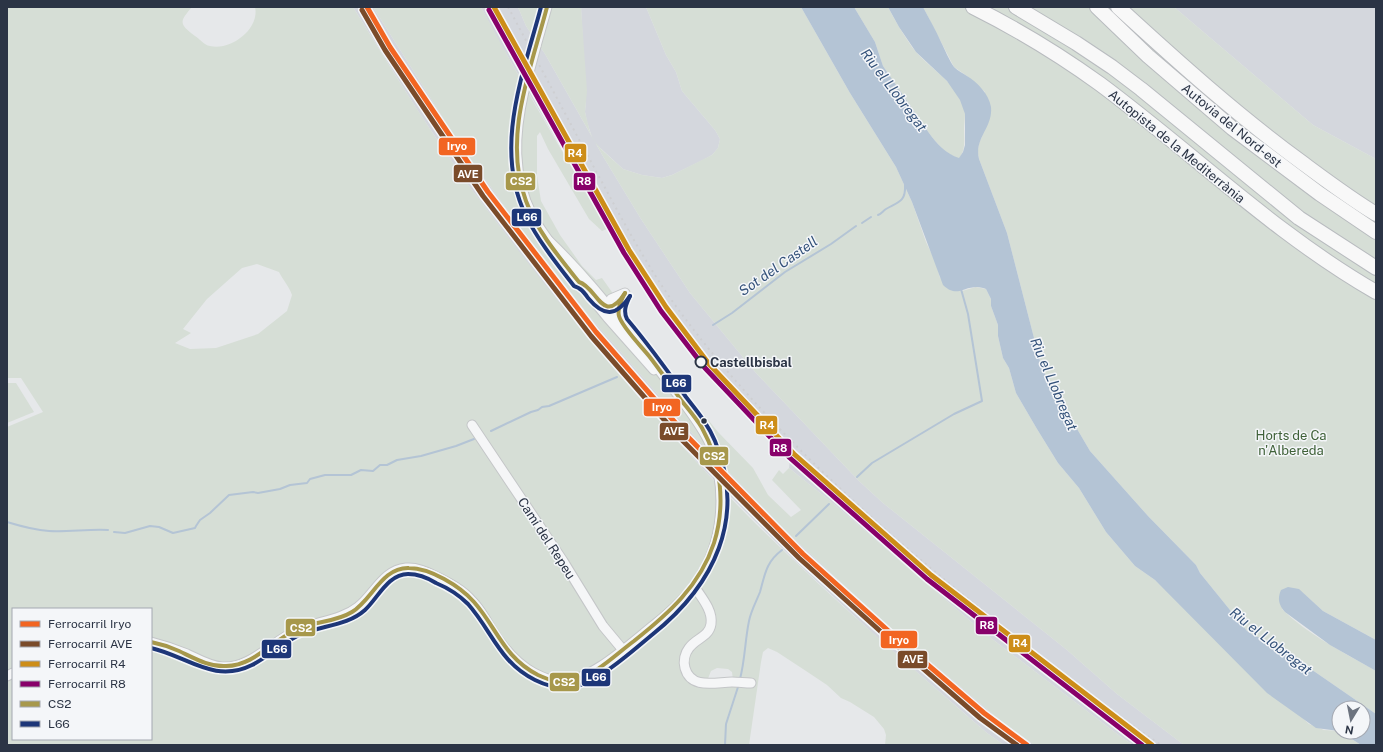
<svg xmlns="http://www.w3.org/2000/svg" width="1383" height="752" viewBox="0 0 1383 752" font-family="'Public Sans',sans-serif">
  <rect width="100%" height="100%" fill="#e6e8ea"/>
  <g fill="#d4d7dd">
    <path d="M353 7H373L459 143 519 226 590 317 698 440 787 532 886 624 1000 720 1034 745H1004L987 733 880 640 795 561 703 469 595 347 535 273 462 177 416 108Z"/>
    <path d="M481 7H518L526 26 545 54 592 137 587 122 585 112 586 101 581 7H646L666 55 676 72 682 91 715 130 720 139 718 148 712 155 703 160 672 175 662 178 642 175 623 169 596 144 604 158 641 219 690 293 756 373 859 481 883 503 1067 650 1117 694 1184 745H1133L1121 737 983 632 835 505 789 468 790 458 762 431 720 385 691 350 662 311 585 189 497 38Z"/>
    <path d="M1174 7H1376V159L1313 125Z"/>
  </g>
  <g fill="#d6ded6" fill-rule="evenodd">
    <path d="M7 7H192C179 22 179 24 195 36 200 39 204 45 210 46 231 51 260 29 255 7H353C388 64 423 120 461 175 477 197 494 219 511 241 571 319 635 395 702 468 790 563 889 648 987 733L1004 745H885L886 735 884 729 874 717 850 702 841 698 827 685 803 669 777 652 768 648 763 652 761 662 749 745H7V427L43 412 21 378H7ZM257 264 279 272C283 280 289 286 292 295L287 311 258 334 216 348 190 349 175 343 191 333 183 329 207 299 242 268ZM13 609H151V739H13ZM717 668 728 669 732 672 733 680 707 681 711 671Z"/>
    <path d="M373 7H481C521 82 564 156 609 228L602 231 589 219 548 149 540 132 537 136V176L541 201 560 235 582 266 596 280 602 278 648 343 701 411 718 432 753 468 768 495 791 517 801 510 772 480 779 470 783 474 789 468 835 505 983 632 1121 737 1133 745H1034L1000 720 886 624 787 532 698 440 590 317 519 226 459 143Z"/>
    <path d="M518 7H581L587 91 585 112 590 132 595 142 602 150 623 169 642 175 662 178 672 175 712 155 718 148 720 139 715 130 682 91 676 72 666 55 646 7H801L850 93 896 167 912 202 926 242 936 263 940 278 962 291 976 287 986 289 991 299V306L998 325V336L1003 358 1009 368 1016 393 1037 429 1058 463 1079 488 1106 532 1135 566 1155 580 1309 724 1324 730 1339 731 1361 745H1184L1117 694 1067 650 883 503 859 481 756 373 690 293 641 219 604 158 545 54 526 26Z"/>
    <path d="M854 7H888C895 21 903 34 912 47 928 69 962 84 965 114 965 119 964 124 964 129 964 140 966 149 959 159 946 154 936 143 929 133L883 66 875 42Z"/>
    <path d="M923 7H1174L1313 125 1376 159V640L1323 611 1302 592 1282 609C1308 635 1345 653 1376 671V714L1305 665 1293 654 1277 645 1253 635 1247 631 1200 573 1196 565 1148 516 1090 451 1042 369 1007 233 979 159C977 150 978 144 982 137L985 92 967 76 954 67Z"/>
    <path d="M7 383H16L34 412 7 423Z"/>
  </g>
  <g fill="#b4c4d5">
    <path d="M801 7H854L875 42 883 66 929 133C936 143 946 154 959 158L963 152 965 145V114L960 100 947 81 916 52 899 27 888 7H923C929 19 936 30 941 42 945 50 949 60 954 67 958 71 963 73 967 76 977 82 989 94 991 107 993 128 974 138 979 159L1007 233 1042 369 1090 451 1148 516 1196 565 1200 573 1247 631 1253 635 1277 645 1293 654 1305 665 1376 714V745H1361L1341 732H1363V708H1339V731L1316 728 1267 693 1155 580 1135 566 1106 532 1079 488 1058 463 1037 429 1016 393 1009 368 1003 358 998 336V325L991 306V299L986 289C984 288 980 287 977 287 962 287 957 298 943 285L912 202 896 167 850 93Z"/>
    <path d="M1288 587 1299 589 1323 611 1376 640V671L1330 645 1285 612C1279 605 1277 599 1281 590Z"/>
  </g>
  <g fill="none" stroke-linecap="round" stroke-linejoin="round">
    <g stroke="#b4c4d5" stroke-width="2">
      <path d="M878 215C881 214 883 211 886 209 898 202 906 202 905 185"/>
      <path d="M862 223 871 217"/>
      <path d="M713 325 732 313 785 272 831 244 856 226"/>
      <path d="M491 431 531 412 538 410 542 407 549 406 617 377"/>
      <path d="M857 477 872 463 954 414 982 401 968 314 961 289"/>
      <path d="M7 522C20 526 35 530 49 531 69 532 88 529 108 530"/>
      <path d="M114 532 125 533 150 526 159 527 173 533 195 528 196 526 200 520 210 513 229 495 253 492 258 493 280 489 290 485 307 483 310 479 325 475H351L361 470 373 471 380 465H387L397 460 421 456 456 446 474 439"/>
      <path d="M796 536 829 504"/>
      <path d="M740 679C745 660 745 640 749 621 751 611 756 602 760 592 765 574 766 562 782 550"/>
      <path d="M725 745 726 724 738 687"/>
    </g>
    <g stroke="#c4c6c8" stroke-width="11">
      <g id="minor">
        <path d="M536 46 547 7"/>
        <path d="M524 91C514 134 512 175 532 215 537 225 544 234 550 243"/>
        <path d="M573 275 607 317 654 370"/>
        <path d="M611 299 625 293"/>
        <path d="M606 306 614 307 621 301"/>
        <path d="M472 425 563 561 603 626 623 650"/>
        <path d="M694 586C701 597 713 610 711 624 709 637 696 638 689 648 685 653 683 661 685 668 691 690 716 682 732 682 738 682 745 683 751 683"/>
        <path d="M151 642C163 645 175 649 187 654 198 659 209 666 222 667 251 669 273 640 298 630 317 621 340 621 358 607 374 595 383 570 406 568 417 567 428 572 437 577 449 583 463 590 472 601 480 609 485 618 490 627 501 645 515 663 534 673 542 677 550 681 559 682 589 683 631 643 654 625 669 613 685 599 696 583 724 544 728 489 710 444 703 428 692 414 681 399 667 381 654 362 639 344 610 308 581 271 547 239"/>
        <path d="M7 676 13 673"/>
      </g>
    </g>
    <g stroke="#b8bbbf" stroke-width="16">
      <g id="highway">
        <path d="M973 7C1017 29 1060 55 1100 84 1193 153 1275 234 1376 292"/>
        <path d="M1016 7 1076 43 1112 67 1141 89 1299 218 1376 268"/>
        <path d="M1097 7 1148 56 1232 128 1320 194 1376 232"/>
        <path d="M1118 7C1178 62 1238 116 1304 164 1327 181 1351 199 1376 214"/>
      </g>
    </g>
    <use href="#minor" stroke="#f5f6f7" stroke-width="9"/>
    <use href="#highway" stroke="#f8f8f8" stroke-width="14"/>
    <path stroke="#cecfd2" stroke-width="2" stroke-dasharray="2 4" stroke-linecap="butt" d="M508 7C540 66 571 125 603 184 625 225 648 267 675 305 772 438 902 549 1032 649 1075 681 1116 715 1161 745"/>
    <g stroke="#c4c6c8" stroke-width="11" stroke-linecap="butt">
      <path id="minor-bridge" d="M524 91 536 46"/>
    </g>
    <use href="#minor-bridge" stroke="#f5f6f7" stroke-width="9"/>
    <g stroke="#f4f6f9" stroke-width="7">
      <g id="bus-1">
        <path d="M547 7C531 69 502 137 526 201 537 231 559 257 579 282 597 287 603 327 625 293"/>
        <path d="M151 642C161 644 170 647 179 651 194 658 209 667 226 666 255 666 274 638 300 628 317 621 336 622 352 612 372 600 382 567 409 568 430 568 460 586 474 602 497 628 504 658 538 675 549 680 560 684 572 681 596 675 615 655 634 641 668 614 700 586 714 543 726 505 721 462 702 428 696 418 688 409 681 400 670 385 660 370 649 356 641 346 622 327 619 316 617 308 621 300 625 293"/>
      </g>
    </g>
    <g stroke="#f4f6f9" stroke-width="7">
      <g id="bus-2">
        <path d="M541 7C523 75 493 148 526 216 539 242 557 264 574 286 576 287 578 287 580 289 583 291 586 295 588 298 604 317 616 317 630 296"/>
        <path d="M151 648C187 656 214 684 252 665 270 656 284 641 302 634 323 625 347 626 365 610 378 598 388 574 408 574 418 574 428 578 436 583 448 588 459 595 468 604 492 631 500 663 535 680 545 685 556 688 567 688 595 686 632 651 653 634 714 585 747 518 715 441 708 424 697 411 686 397 667 370 648 344 627 319 623 311 626 304 630 296"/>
      </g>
    </g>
    <use href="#bus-1" stroke="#a7984b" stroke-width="4"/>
    <use href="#bus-2" stroke="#1d3678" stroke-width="4"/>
    <g stroke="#f4f6f9" stroke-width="8">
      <path id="rail-1" d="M367 7 390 47 488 192 596 332 686 435 803 554 893 635 984 713 1027 745"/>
    </g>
    <g stroke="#f4f6f9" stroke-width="8">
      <path id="rail-2" d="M362 10 385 50 483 196 591 336 681 439 799 558 889 639 980 718 1017 745"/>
    </g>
    <g stroke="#f4f6f9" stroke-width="8">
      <path id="rail-3" d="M494 7 629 250 666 307 709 364 794 454 931 575 1152 745"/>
    </g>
    <g stroke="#f4f6f9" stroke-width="8">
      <path id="rail-4" d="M489 10 624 253 661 311 705 368 790 458 927 579 1142 745"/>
    </g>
    <use href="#rail-1" stroke="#f26522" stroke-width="5"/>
    <use href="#rail-2" stroke="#7a4b2a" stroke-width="5"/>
    <use href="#rail-3" stroke="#cd8d18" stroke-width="5"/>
    <use href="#rail-4" stroke="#88006a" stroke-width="5"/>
  </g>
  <circle fill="#f4f6f9" stroke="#2b3445" stroke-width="2" cx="701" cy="362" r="5.5"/>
  <circle fill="#2b3445" stroke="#f4f6f9" stroke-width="1.5" cx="704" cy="421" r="3.5"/>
  <g text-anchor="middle" stroke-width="3" stroke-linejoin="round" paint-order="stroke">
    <g font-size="13" fill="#2b3445" stroke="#f4f6f9">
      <text transform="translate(1232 125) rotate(39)" y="5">Autovia del Nord-est</text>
      <text transform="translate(1177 146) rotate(39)" y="5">Autopista de la Mediterrània</text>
      <text transform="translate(547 538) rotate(57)" y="5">Camí del Repeu</text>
    </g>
    <g font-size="13" font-weight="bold" fill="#2b3445" stroke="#f4f6f9" text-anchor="start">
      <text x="710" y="367">Castellbisbal</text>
    </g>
    <g font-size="13" fill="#3f6138" stroke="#f4f6f9">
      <text x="1291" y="440">Horts de Ca<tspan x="1291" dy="15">n'Albereda</tspan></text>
    </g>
    <g font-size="14" font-style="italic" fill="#34527a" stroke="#f4f6f9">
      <text transform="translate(894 90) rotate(53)" y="5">Riu el Llobregat</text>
      <text transform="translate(778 266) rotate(-35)" y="5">Sot del Castell</text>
      <text transform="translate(1054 384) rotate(67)" y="5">Riu el Llobregat</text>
      <text transform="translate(1271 641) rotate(38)" y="5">Riu el Llobregat</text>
    </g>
  </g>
  <g stroke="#f4f6f9" stroke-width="1.5">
    <rect x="438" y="137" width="38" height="19" rx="4" fill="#f26522"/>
    <rect x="564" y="143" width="23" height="20" rx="4" fill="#cd8d18"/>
    <rect x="453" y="164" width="30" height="19" rx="4" fill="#7a4b2a"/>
    <rect x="573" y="172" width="23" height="19" rx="4" fill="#88006a"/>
    <rect x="505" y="172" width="31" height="19" rx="4" fill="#a7984b"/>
    <rect x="511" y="208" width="31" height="19" rx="4" fill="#1d3678"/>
    <rect x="661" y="374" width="31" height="19" rx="4" fill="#1d3678"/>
    <rect x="643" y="398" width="38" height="19" rx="4" fill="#f26522"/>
    <rect x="755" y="415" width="23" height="20" rx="4" fill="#cd8d18"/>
    <rect x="659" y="422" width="30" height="19" rx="4" fill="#7a4b2a"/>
    <rect x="769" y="438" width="23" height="19" rx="4" fill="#88006a"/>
    <rect x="699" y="446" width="30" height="20" rx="4" fill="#a7984b"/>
    <rect x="975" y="616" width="23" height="19" rx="4" fill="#88006a"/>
    <rect x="285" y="618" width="31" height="19" rx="4" fill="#a7984b"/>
    <rect x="880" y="630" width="38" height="19" rx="4" fill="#f26522"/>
    <rect x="1008" y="634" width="23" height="19" rx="4" fill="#cd8d18"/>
    <rect x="261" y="639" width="31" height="20" rx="4" fill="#1d3678"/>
    <rect x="897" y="650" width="31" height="19" rx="4" fill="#7a4b2a"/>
    <rect x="581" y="668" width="30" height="19" rx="4" fill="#1d3678"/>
    <rect x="549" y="672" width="31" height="20" rx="4" fill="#a7984b"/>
  </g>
  <g font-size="11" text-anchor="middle" font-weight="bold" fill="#fff">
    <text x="457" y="150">Iryo</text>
    <text x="575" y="157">R4</text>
    <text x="468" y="178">AVE</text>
    <text x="584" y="185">R8</text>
    <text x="521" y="185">CS2</text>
    <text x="527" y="221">L66</text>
    <text x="676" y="387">L66</text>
    <text x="662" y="411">Iryo</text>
    <text x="767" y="429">R4</text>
    <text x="674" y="435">AVE</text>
    <text x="780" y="452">R8</text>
    <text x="714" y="460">CS2</text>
    <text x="987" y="629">R8</text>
    <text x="301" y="632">CS2</text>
    <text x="899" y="644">Iryo</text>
    <text x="1020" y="647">R4</text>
    <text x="277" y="653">L66</text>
    <text x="913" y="663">AVE</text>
    <text x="596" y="681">L66</text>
    <text x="564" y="686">CS2</text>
  </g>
  <rect width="1383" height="752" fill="none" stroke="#2b3445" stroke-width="16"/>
  <rect x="12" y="608" width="140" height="132" fill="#f4f6f9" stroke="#a4a8b1"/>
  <rect x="20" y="621" width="20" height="6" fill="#f26522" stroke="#a4a8b1"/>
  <text x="48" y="628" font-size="12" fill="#2b3445">Ferrocarril Iryo</text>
  <rect x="20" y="641" width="20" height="6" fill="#7a4b2a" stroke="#a4a8b1"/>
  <text x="48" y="648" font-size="12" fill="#2b3445">Ferrocarril AVE</text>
  <rect x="20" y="661" width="20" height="6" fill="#cd8d18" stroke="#a4a8b1"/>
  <text x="48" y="668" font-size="12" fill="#2b3445">Ferrocarril R4</text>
  <rect x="20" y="681" width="20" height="6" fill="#88006a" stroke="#a4a8b1"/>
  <text x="48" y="688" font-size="12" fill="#2b3445">Ferrocarril R8</text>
  <rect x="20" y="701" width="20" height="6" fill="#a7984b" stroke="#a4a8b1"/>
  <text x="48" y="708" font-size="12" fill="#2b3445">CS2</text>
  <rect x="20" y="721" width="20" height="6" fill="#1d3678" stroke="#a4a8b1"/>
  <text x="48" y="728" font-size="12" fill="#2b3445">L66</text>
  <g transform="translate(1351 720) rotate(190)"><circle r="19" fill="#f4f6f9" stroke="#a4a8b1"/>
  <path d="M0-3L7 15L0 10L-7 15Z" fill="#6c737f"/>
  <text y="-6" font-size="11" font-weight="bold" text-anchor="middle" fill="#2b3445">N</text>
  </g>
</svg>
